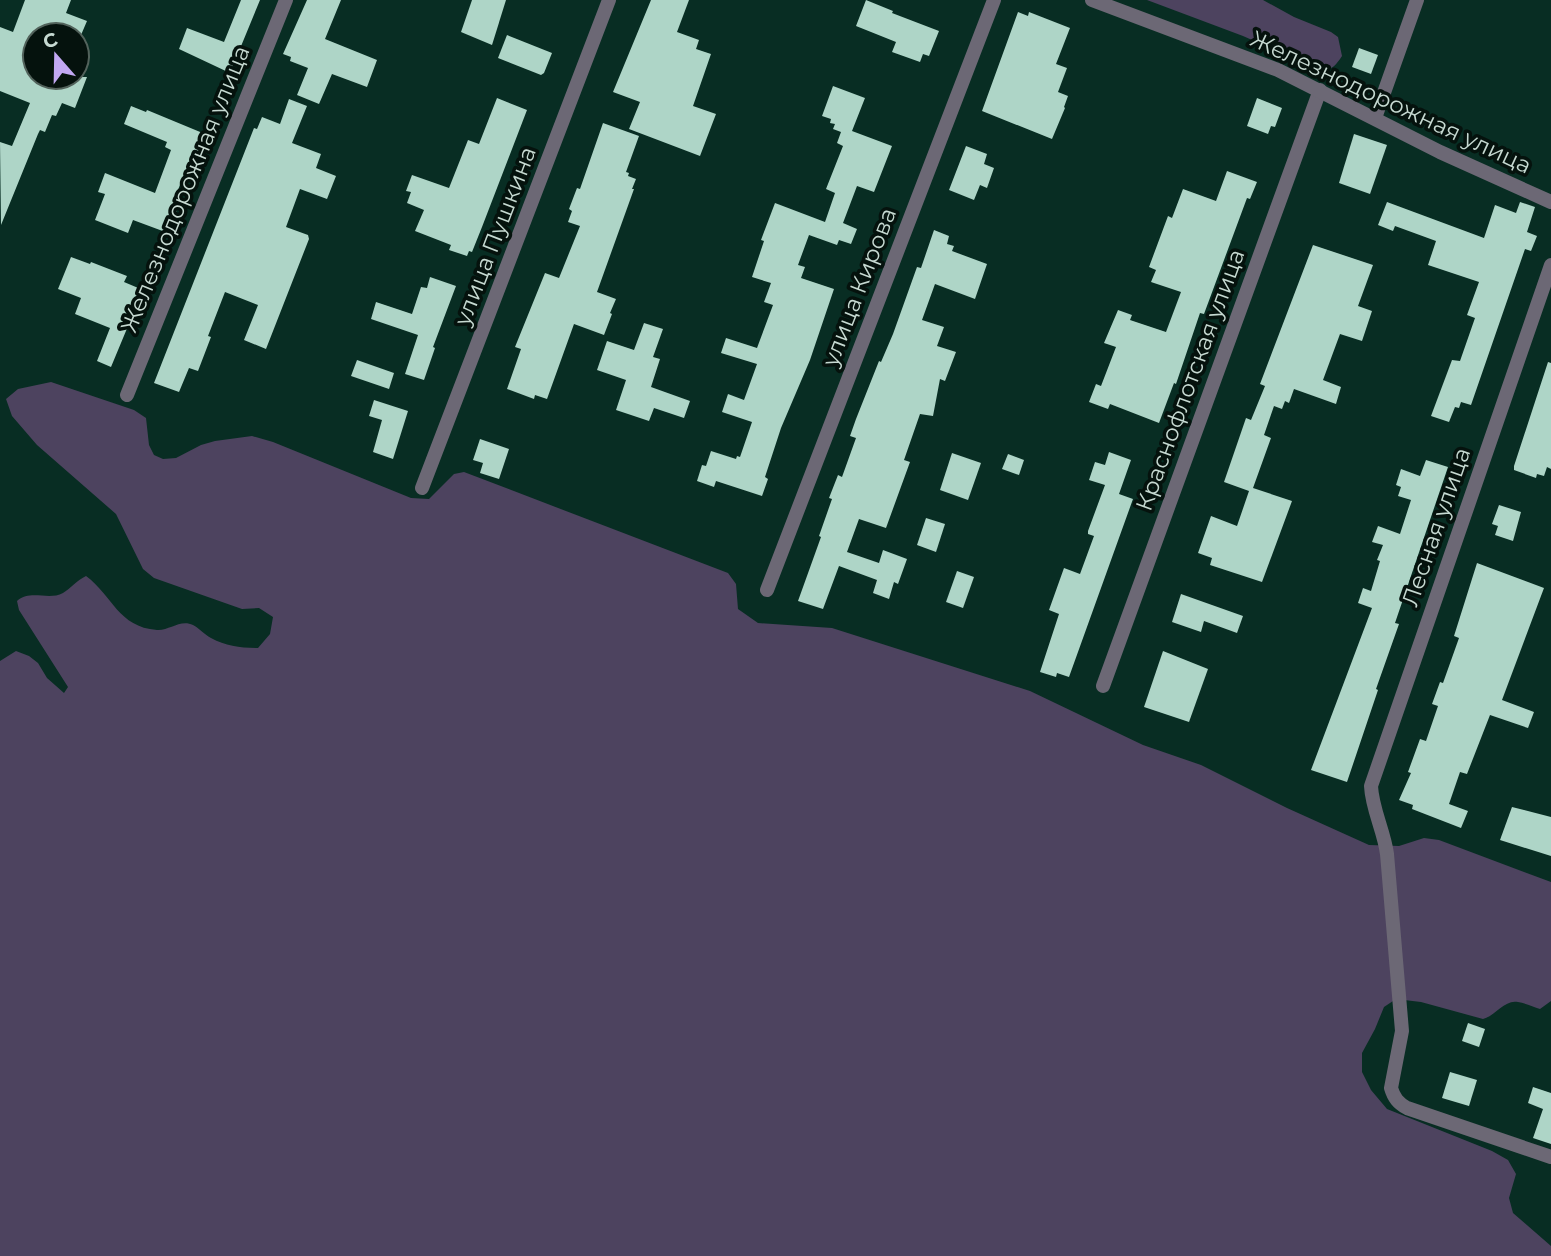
<svg xmlns="http://www.w3.org/2000/svg" width="1551" height="1256" viewBox="0 0 1551 1256" font-family="Montserrat,sans-serif">
  <rect width="100%" height="100%" fill="#082d23"/>
  <g fill="#4d435f">
    <path d="M1147 0H1263L1294 17 1331 32 1338 37 1342 56C1336 65 1333 69 1322 71L1243 36Z"/>
    <path d="M51 382 134 410 146 418 149 445 154 455 163 459 176 458 201 445 215 441 252 436 273 442 411 498 429 499 454 474 464 472 728 573 736 584 738 609 758 623 832 628 1030 691 1143 745 1201 765 1287 808 1369 845 1399 846 1424 838 1439 840 1551 882V1001L1540 1009C1533 1007 1525 1003 1518 1002 1505 999 1495 1016 1483 1019L1421 1002 1396 999 1384 1007 1375 1029 1362 1053V1072L1371 1090 1387 1109 1492 1151 1508 1160 1516 1174 1509 1198 1513 1213 1551 1246V1256H0V661L16 651 29 656 38 663 47 678 64 693 68 687 19 610 17 601C31 589 48 601 63 593 71 588 76 581 86 576 113 596 118 627 157 630 169 631 180 619 193 625 199 628 204 634 211 638 226 646 240 648 258 648L270 634 273 617 259 608 242 609 154 578 143 569 116 514 37 445 12 416 6 399 18 389Z"/>
  </g>
  <g fill="#aed5c7">
    <path d="M25 0H71L66 13 87 21 81 35H35V77H87L75 108 62 103 56 116 52 115 45 132 40 130 38 134 1 225 0 142 12 146 30 103 0 91V27L13 32Z"/>
    <path d="M241 0H260L230 73 179 49 187 28 224 42Z"/>
    <path d="M307 0H341L325 39 377 60 367 87 332 74 319 104 297 95 308 68 290 61 291 57 283 54Z"/>
    <path d="M472 0H506L492 45 461 32Z"/>
    <path d="M651 0H689L677 32 699 40 696 49 711 54 693 106 716 114 700 156 629 129 640 102 613 92Z"/>
    <path d="M866 0 893 11 892 13 939 31 929 56 923 54 920 62 892 52 896 42 856 26Z"/>
    <path d="M1018 12 1028 16 1029 12 1070 28 1056 64 1067 68 1058 92 1068 96 1064 107 1065 108 1052 139 982 111Z"/>
    <path d="M507 35 552 53 544 73 541 75 498 58Z"/>
    <path d="M1359 48 1378 55 1371 74 1352 67Z"/>
    <path d="M833 86 865 98 852 131 892 146 874 192 857 186 843 223 857 229 851 244 839 240 837 245 809 235 798 265 805 267 801 278 834 289 810 360 781 428 765 477 768 479 762 496 716 481 714 487 697 481 702 465 706 466 711 451 736 459 737 456 740 457 752 422 722 412 728 394 744 400 757 364 721 353 726 338 757 348 773 305 764 302 771 283 752 277 764 241 761 240 775 203 825 222 835 193 826 189 843 146 837 143 841 132 833 129 835 124 830 123 831 119 822 116Z"/>
    <path d="M497 98 527 110 482 227 472 252 469 251 467 256 449 250 451 245 415 231 424 210 407 203 411 192 406 191 412 175 449 188 468 140 479 144Z"/>
    <path d="M1257 98 1282 108 1275 127 1271 126 1268 134 1247 126Z"/>
    <path d="M289 99 307 106 292 143 321 154 316 168 336 176 327 199 300 189 286 227 308 235 309 239 266 349 244 340 258 305 225 292 208 336 211 337 198 371 189 368 179 392 154 383 254 128 257 129 262 117 280 124Z"/>
    <path d="M131 106 146 112 147 110 205 134 198 154 193 152 174 200 180 203 168 233 133 220 128 233 95 220 105 194 98 192 105 173 155 193 171 150 165 147 167 142 124 124Z"/>
    <path d="M603 123 639 136 626 172 629 173 628 176 636 179 632 189H634L597 292 616 299 610 313 612 314 604 335 574 324 547 399 535 395 534 399 507 389 521 349 515 347 545 273 559 278 580 226 568 222 572 211 569 209 577 188 580 189Z"/>
    <path d="M1354 134 1387 145 1370 194 1339 183Z"/>
    <path d="M966 146 987 154 984 164 994 168 987 188 980 185 974 200 949 190Z"/>
    <path d="M1227 171 1257 182 1250 199 1247 198 1204 314 1200 313 1176 384 1174 383 1159 423 1110 404 1108 409 1089 402 1096 384 1101 386 1116 347 1104 343 1118 310 1132 315 1130 320 1166 332 1181 292 1151 282 1156 270 1149 267 1168 216 1172 218 1183 189 1216 201Z"/>
    <path d="M1387 202 1484 238 1495 205 1516 213 1520 202 1535 207 1527 232 1537 236 1531 251 1525 249 1471 405 1461 402 1459 408 1455 407 1449 422 1431 416 1452 360 1460 361 1475 318 1467 315 1479 282 1428 265 1436 241 1395 226 1393 231 1378 225Z"/>
    <path d="M934 230 949 236 947 244 954 246 952 251 987 264 975 299 935 284 922 320 944 327 937 346 956 352 945 381 940 379 933 416 920 414 904 460 910 462 886 528 859 519 847 552 879 563 883 550 907 559 898 584 894 582 889 599 873 593 877 580 839 566 823 609 798 601 821 537 819 536 832 499 829 498 838 475 842 477 856 438 850 436 856 419 879 361 881 362 893 334 917 267 921 268Z"/>
    <path d="M1313 245 1373 265 1358 306 1372 311 1362 341 1340 334 1323 380 1341 387 1336 404 1294 389 1289 403 1285 401 1282 409 1274 406 1264 435 1271 438 1253 488 1292 501 1262 582 1210 565 1212 558 1198 553 1211 516 1237 526 1249 491 1224 482 1246 418 1251 420 1265 386 1260 384Z"/>
    <path d="M71 257 90 264 91 262 127 276 124 282 143 290 111 367 97 361 110 328 75 314 81 298 58 289Z"/>
    <path d="M430 277 456 286 433 347 435 348 424 380 405 374 418 335 371 319 376 302 412 314 421 287 427 288Z"/>
    <path d="M644 323 663 329 653 357 660 359 651 387 690 401 684 418 654 408 649 421 616 410 626 380 597 370 607 341 634 350Z"/>
    <path d="M357 360 394 373 389 389 351 376Z"/>
    <path d="M1548 362 1551 363V469L1547 467 1544 476 1537 474 1536 478 1514 470V466Z"/>
    <path d="M374 400 408 411 393 459 373 452 382 420 369 416Z"/>
    <path d="M480 439 509 449 499 479 480 473 483 463 473 460Z"/>
    <path d="M1109 452 1131 460 1119 494 1133 499 1069 677 1057 673 1056 677 1040 672 1059 614 1049 610 1064 568 1080 574 1094 536 1088 534V531L1105 485 1089 480 1095 462 1105 465Z"/>
    <path d="M952 453 981 463 968 500 940 490Z"/>
    <path d="M1008 454 1024 460 1019 475 1002 469Z"/>
    <path d="M1426 460 1448 467 1395 623 1399 624 1376 689 1378 690 1347 782 1311 770 1372 608 1358 603 1363 588 1371 591 1380 561 1377 560 1383 545 1372 542 1378 526 1400 534 1411 500 1398 496 1401 487 1396 485 1401 469 1420 476Z"/>
    <path d="M1499 505 1521 512 1513 541 1495 535 1498 526 1492 524Z"/>
    <path d="M926 518 945 524 936 552 917 545Z"/>
    <path d="M1477 563 1544 588 1502 700 1534 712 1528 728 1490 715 1467 774 1460 772 1449 804 1468 811 1461 828 1412 809 1413 805 1399 800 1411 773 1408 772 1420 739 1426 741 1438 706 1432 704 1440 682 1443 683 1459 638 1454 636Z"/>
    <path d="M957 571 974 577 963 608 946 602Z"/>
    <path d="M1181 594 1243 616 1237 633 1204 621 1201 632 1172 622Z"/>
    <path d="M1163 651 1208 669 1189 722 1144 707Z"/>
    <path d="M1512 807 1551 817V856L1500 840Z"/>
    <path d="M1468 1023 1485 1029 1479 1047 1462 1041Z"/>
    <path d="M1450 1072 1477 1080 1469 1106 1442 1098Z"/>
    <path d="M1533 1087 1551 1093V1144L1533 1138 1543 1109 1528 1103Z"/>
  </g>
  <g fill="none" stroke-linecap="round" stroke-linejoin="round">
    <g stroke="#6c6875" stroke-width="14">
      <path d="M1375 118 1417 0"/>
      <path d="M1551 265 1371 786C1372 809 1384 831 1387 854L1402 1031 1391 1088C1394 1098 1398 1103 1407 1108L1551 1157"/>
      <path d="M127 395 286 0"/>
      <path d="M422 488 609 0"/>
      <path d="M767 590 994 0"/>
      <path d="M1103 686 1320 90"/>
    </g>
    <path stroke="#6c6875" stroke-width="14" d="M1092 0 1278 70 1440 152 1551 202"/>
  </g>
  <g text-anchor="middle" stroke-width="7" stroke-linejoin="round" paint-order="stroke">
    <g font-size="23" fill="#c6d9d1" stroke="#05120d">
      <text transform="translate(1391 102) rotate(25)" y="8">Железнодорожная улица</text>
      <text transform="translate(185 189) rotate(-68)" y="8">Железнодорожная улица</text>
      <text transform="translate(495 236) rotate(-69)" y="8">улица Пушкина</text>
      <text transform="translate(859 287) rotate(-69)" y="8">улица Кирова</text>
      <text transform="translate(1190 380) rotate(-70)" y="8">Краснофлотская улица</text>
      <text transform="translate(1436 527) rotate(-71)" y="8">Лесная улица</text>
    </g>
  </g>
  <g transform="translate(56 56) rotate(340)"><circle r="33" fill="#05120d" stroke="#52625b" stroke-width="2"/>
  <path d="M0-5L12 26L0 18L-12 26Z" fill="#c2a8f3"/>
  <text y="-10" font-size="19" font-weight="bold" text-anchor="middle" fill="#c6d9d1">С</text>
  </g>
</svg>
